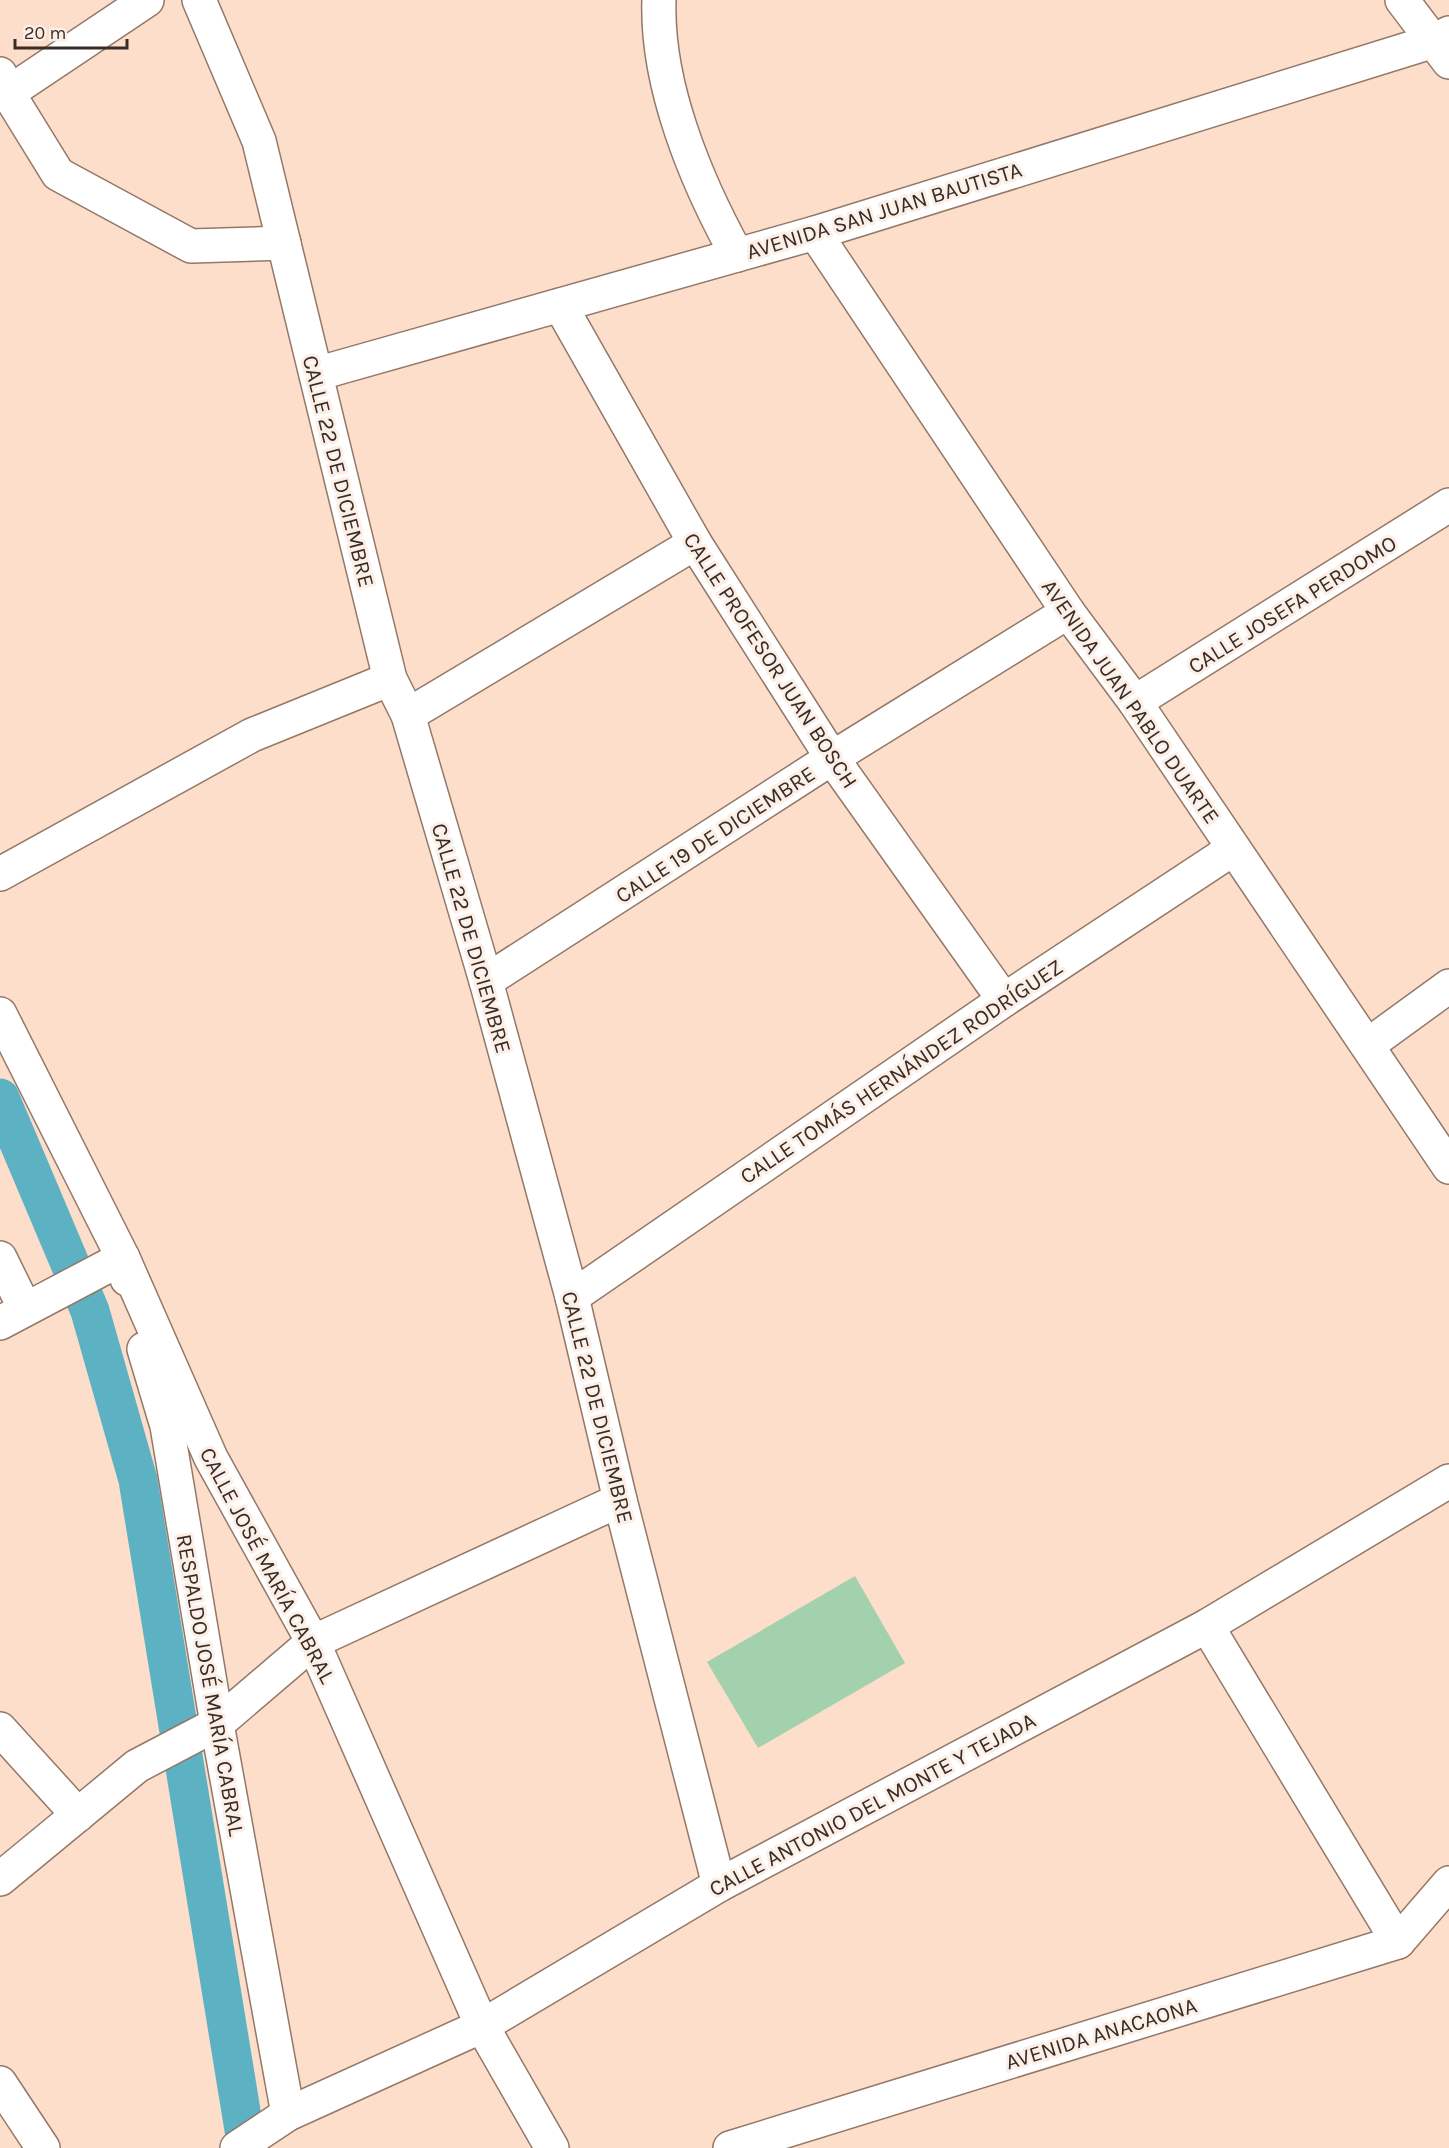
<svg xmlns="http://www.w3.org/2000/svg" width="1449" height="2148" viewBox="0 0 1449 2148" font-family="Karla,sans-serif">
  <rect width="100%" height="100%" fill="#fddecb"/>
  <path fill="#a3d1ae" d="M855 1576 905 1663 758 1748 707 1662Z"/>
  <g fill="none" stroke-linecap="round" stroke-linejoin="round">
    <path stroke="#5cb2c3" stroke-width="39" d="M0 1098 90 1311 138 1480 247 2148"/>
    <g stroke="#947867" stroke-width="36">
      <g id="street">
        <path d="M199 0 259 141 390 679 408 715 486 981 572 1297 620 1500 719 1885"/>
        <path d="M659 0C656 85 696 181 737 255"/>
        <path d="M1402 0 1449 62"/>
        <path d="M0 74 8 93 58 174 191 246 284 243"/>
        <path d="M0 95 8 93 147 0"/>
        <path d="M815 233 1068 612 1135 702 1449 1167"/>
        <path d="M560 305 695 543 832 758 1004 1000"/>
        <path d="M316 374 815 233 1434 41 1449 33"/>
        <path d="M1135 702 1449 505"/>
        <path d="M408 715 695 543"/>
        <path d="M0 874 252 735 390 679"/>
        <path d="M486 981 832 758 1068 612"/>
        <path d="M0 1014 123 1258 211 1458 313 1642 482 2026 552 2148"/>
        <path d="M1368 1045 1449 986"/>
        <path d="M0 1258 25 1309"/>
        <path d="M572 1297 1004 1000 1233 849"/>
        <path d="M0 1323 123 1258 127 1279"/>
        <path d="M144 1349 167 1426 217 1724 288 2114"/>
        <path d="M1207 1626 1398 1942"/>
        <path d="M0 1729 78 1815"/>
        <path d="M0 1879 137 1766 217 1724 313 1642 620 1500"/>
        <path d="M0 2083 43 2148"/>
        <path d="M237 2148 288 2114 482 2026 719 1885 1207 1626 1449 1481"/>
        <path d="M730 2148 1398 1942 1449 1883"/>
      </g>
    </g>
    <use href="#street" stroke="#fff" stroke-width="33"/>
  </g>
  <g text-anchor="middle" stroke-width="6" stroke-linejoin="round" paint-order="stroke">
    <g font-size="22" fill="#382c25" stroke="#fcefe7">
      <text transform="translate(884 210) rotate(-17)" y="8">AVENIDA SAN JUAN BAUTISTA</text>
      <text transform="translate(339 471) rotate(76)" y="8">CALLE 22 DE DICIEMBRE</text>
      <text transform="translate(1292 604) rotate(-32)" y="8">CALLE JOSEFA PERDOMO</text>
      <text transform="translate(771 660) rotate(57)" y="8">CALLE PROFESOR JUAN BOSCH</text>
      <text transform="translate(1131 701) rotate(55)" y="8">AVENIDA JUAN PABLO DUARTE</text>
      <text transform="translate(715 834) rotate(-33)" y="8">CALLE 19 DE DICIEMBRE</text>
      <text transform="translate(472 938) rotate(74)" y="8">CALLE 22 DE DICIEMBRE</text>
      <text transform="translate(901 1071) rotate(-34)" y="8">CALLE TOMÁS HERNÁNDEZ RODRÍGUEZ</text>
      <text transform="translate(598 1407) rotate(76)" y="8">CALLE 22 DE DICIEMBRE</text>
      <text transform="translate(268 1565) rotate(62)" y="8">CALLE JOSÉ MARÍA CABRAL</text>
      <text transform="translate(211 1685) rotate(80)" y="8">RESPALDO JOSÉ MARÍA CABRAL</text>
      <text transform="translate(872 1804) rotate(-28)" y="8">CALLE ANTONIO DEL MONTE Y TEJADA</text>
      <text transform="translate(1101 2033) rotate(-17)" y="8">AVENIDA ANACAONA</text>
    </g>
  </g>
  <path d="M15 39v9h112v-9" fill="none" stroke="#382c25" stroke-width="3"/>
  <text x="24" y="39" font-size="18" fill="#382c25" stroke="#fcefe7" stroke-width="4.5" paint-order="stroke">20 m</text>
</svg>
